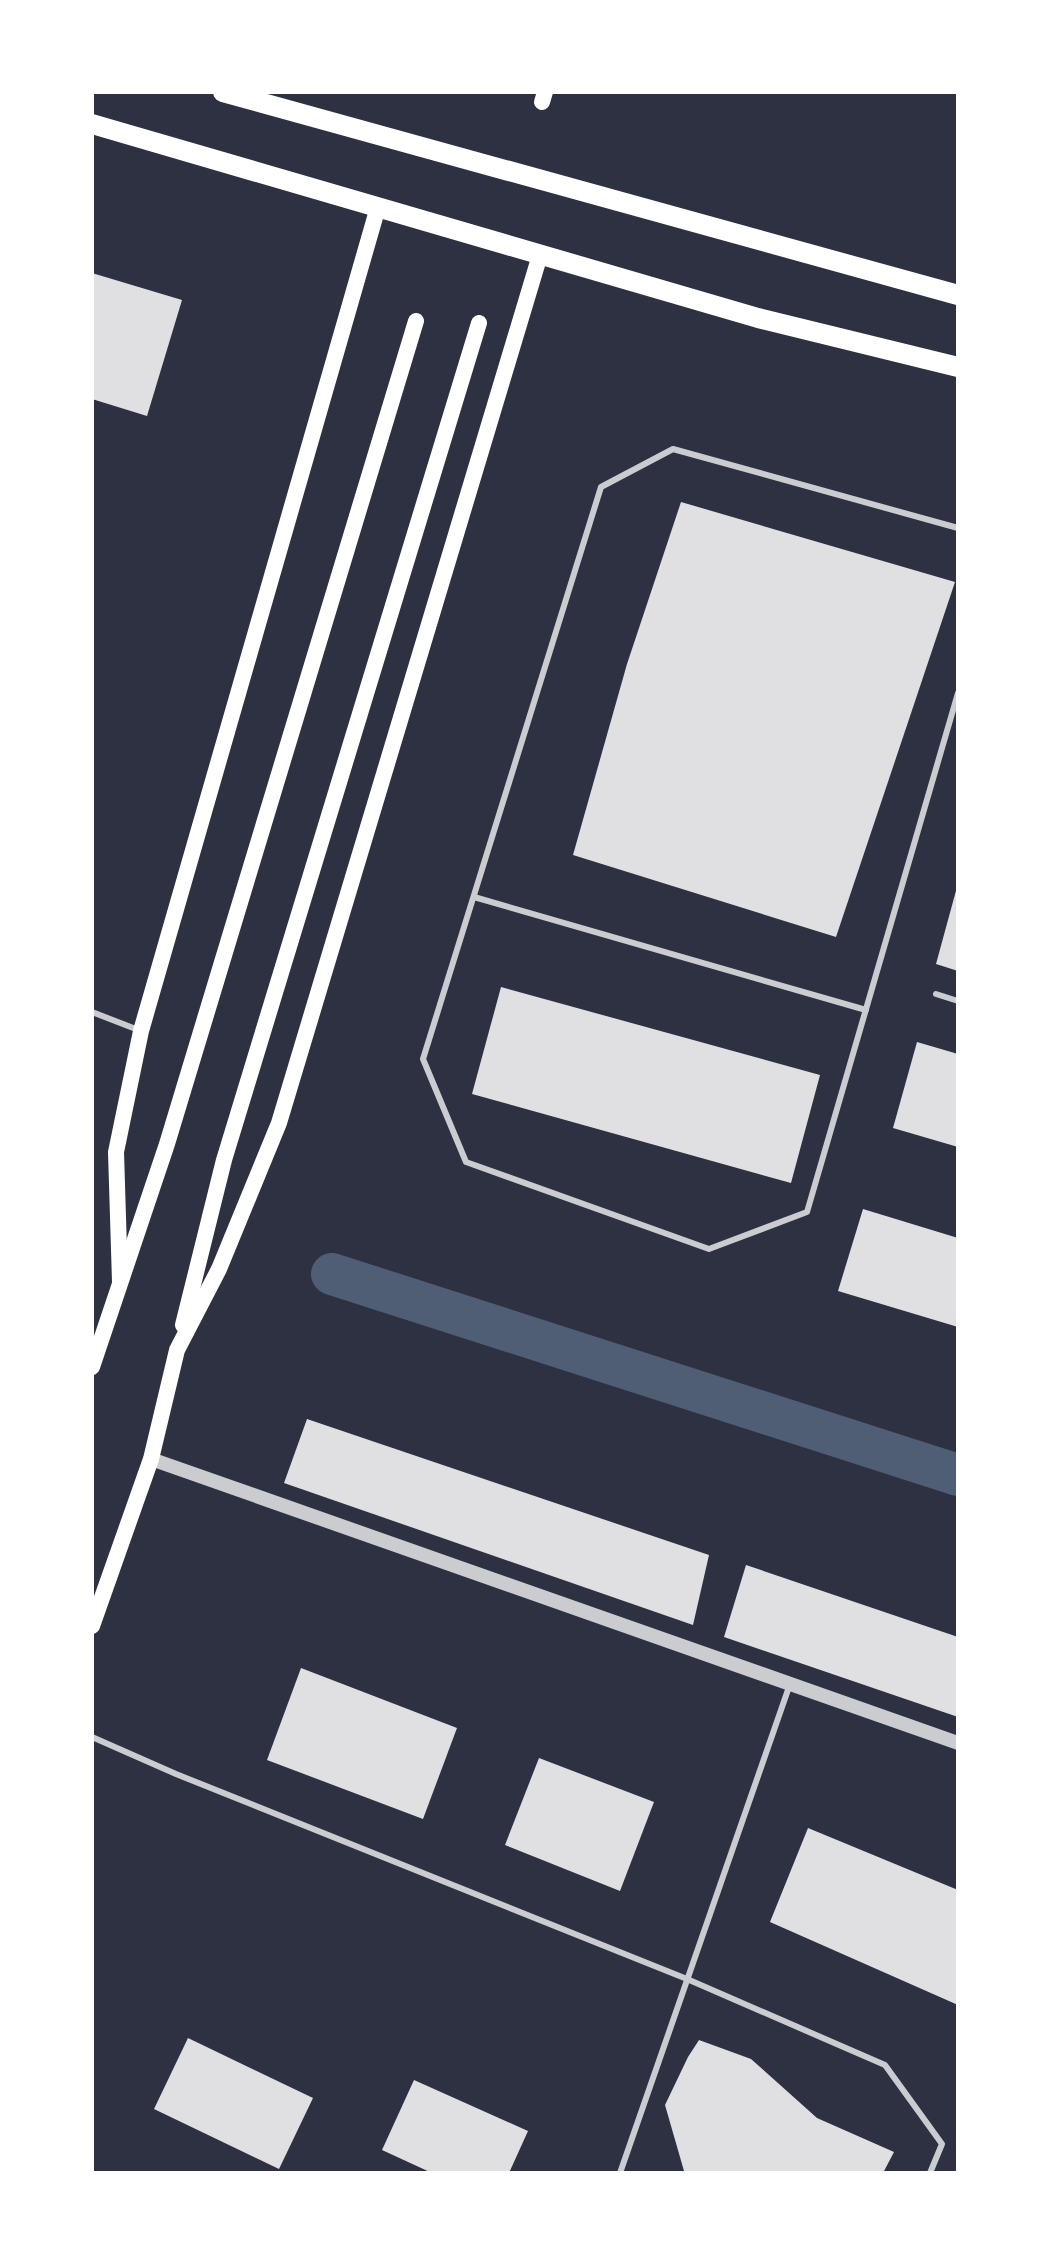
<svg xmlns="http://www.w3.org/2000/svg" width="1050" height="2265" viewBox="0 0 1050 2265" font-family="'Roboto Condensed',sans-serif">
  <rect width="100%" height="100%" fill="#2d3142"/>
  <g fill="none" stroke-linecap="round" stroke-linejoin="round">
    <path stroke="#4f5d75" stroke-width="42" d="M332 1274 958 1475"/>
  </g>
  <g fill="#e0e0e3">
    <path d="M92 273 182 300 147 416 92 399Z"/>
    <path d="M681 502 955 582 836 937 573 855 627 664Z"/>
    <path d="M957 887H958V971L936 964Z"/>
    <path d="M501 987 820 1075 791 1183 472 1094Z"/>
    <path d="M917 1042 958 1054V1147L893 1128Z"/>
    <path d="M863 1209 958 1238V1327L838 1291Z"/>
    <path d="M307 1419 709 1555 693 1625 284 1483Z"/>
    <path d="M746 1565 958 1637V1717L724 1637Z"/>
    <path d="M301 1668 457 1728 423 1819 267 1760Z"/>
    <path d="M539 1758 654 1802 620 1891 505 1845Z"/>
    <path d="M808 1828 958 1890V2005L770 1922Z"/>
    <path d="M188 2038 313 2098 279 2169 154 2109Z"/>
    <path d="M699 2040 751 2059 817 2118 894 2152 883 2173H686L684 2171 665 2105 688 2057Z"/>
    <path d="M414 2080 528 2131 509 2173H432L382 2150Z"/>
  </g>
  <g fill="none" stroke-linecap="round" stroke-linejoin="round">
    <g stroke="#caccd0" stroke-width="6">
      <path d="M958 528 673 449 601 487 423 1059 466 1162 709 1249 807 1212 958 693"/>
      <path d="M474 897 866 1010"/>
      <path d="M936 994 958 1001"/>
      <path d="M92 1012 141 1031"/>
      <path d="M92 1737 176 1774 687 1979 885 2065 942 2144 930 2173"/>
      <path d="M620 2173 790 1684"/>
    </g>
    <path stroke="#caccd0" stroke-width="14" d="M151 1459 958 1743"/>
    <g stroke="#fff" stroke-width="16">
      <path d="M542 102 545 92"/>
      <path d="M120 1282 116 1152 141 1031 378 207"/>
      <path d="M183 1325 224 1160 479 323"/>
      <path d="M92 1367 167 1144 416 321"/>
      <path d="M92 1626 151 1459 177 1350 219 1269 279 1123 540 255"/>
    </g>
    <g stroke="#fff" stroke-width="20">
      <path d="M223 92 958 295"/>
      <path d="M92 124 758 318 958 367"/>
    </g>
  </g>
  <rect width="1050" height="2265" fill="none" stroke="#ffffff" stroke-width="188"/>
</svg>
